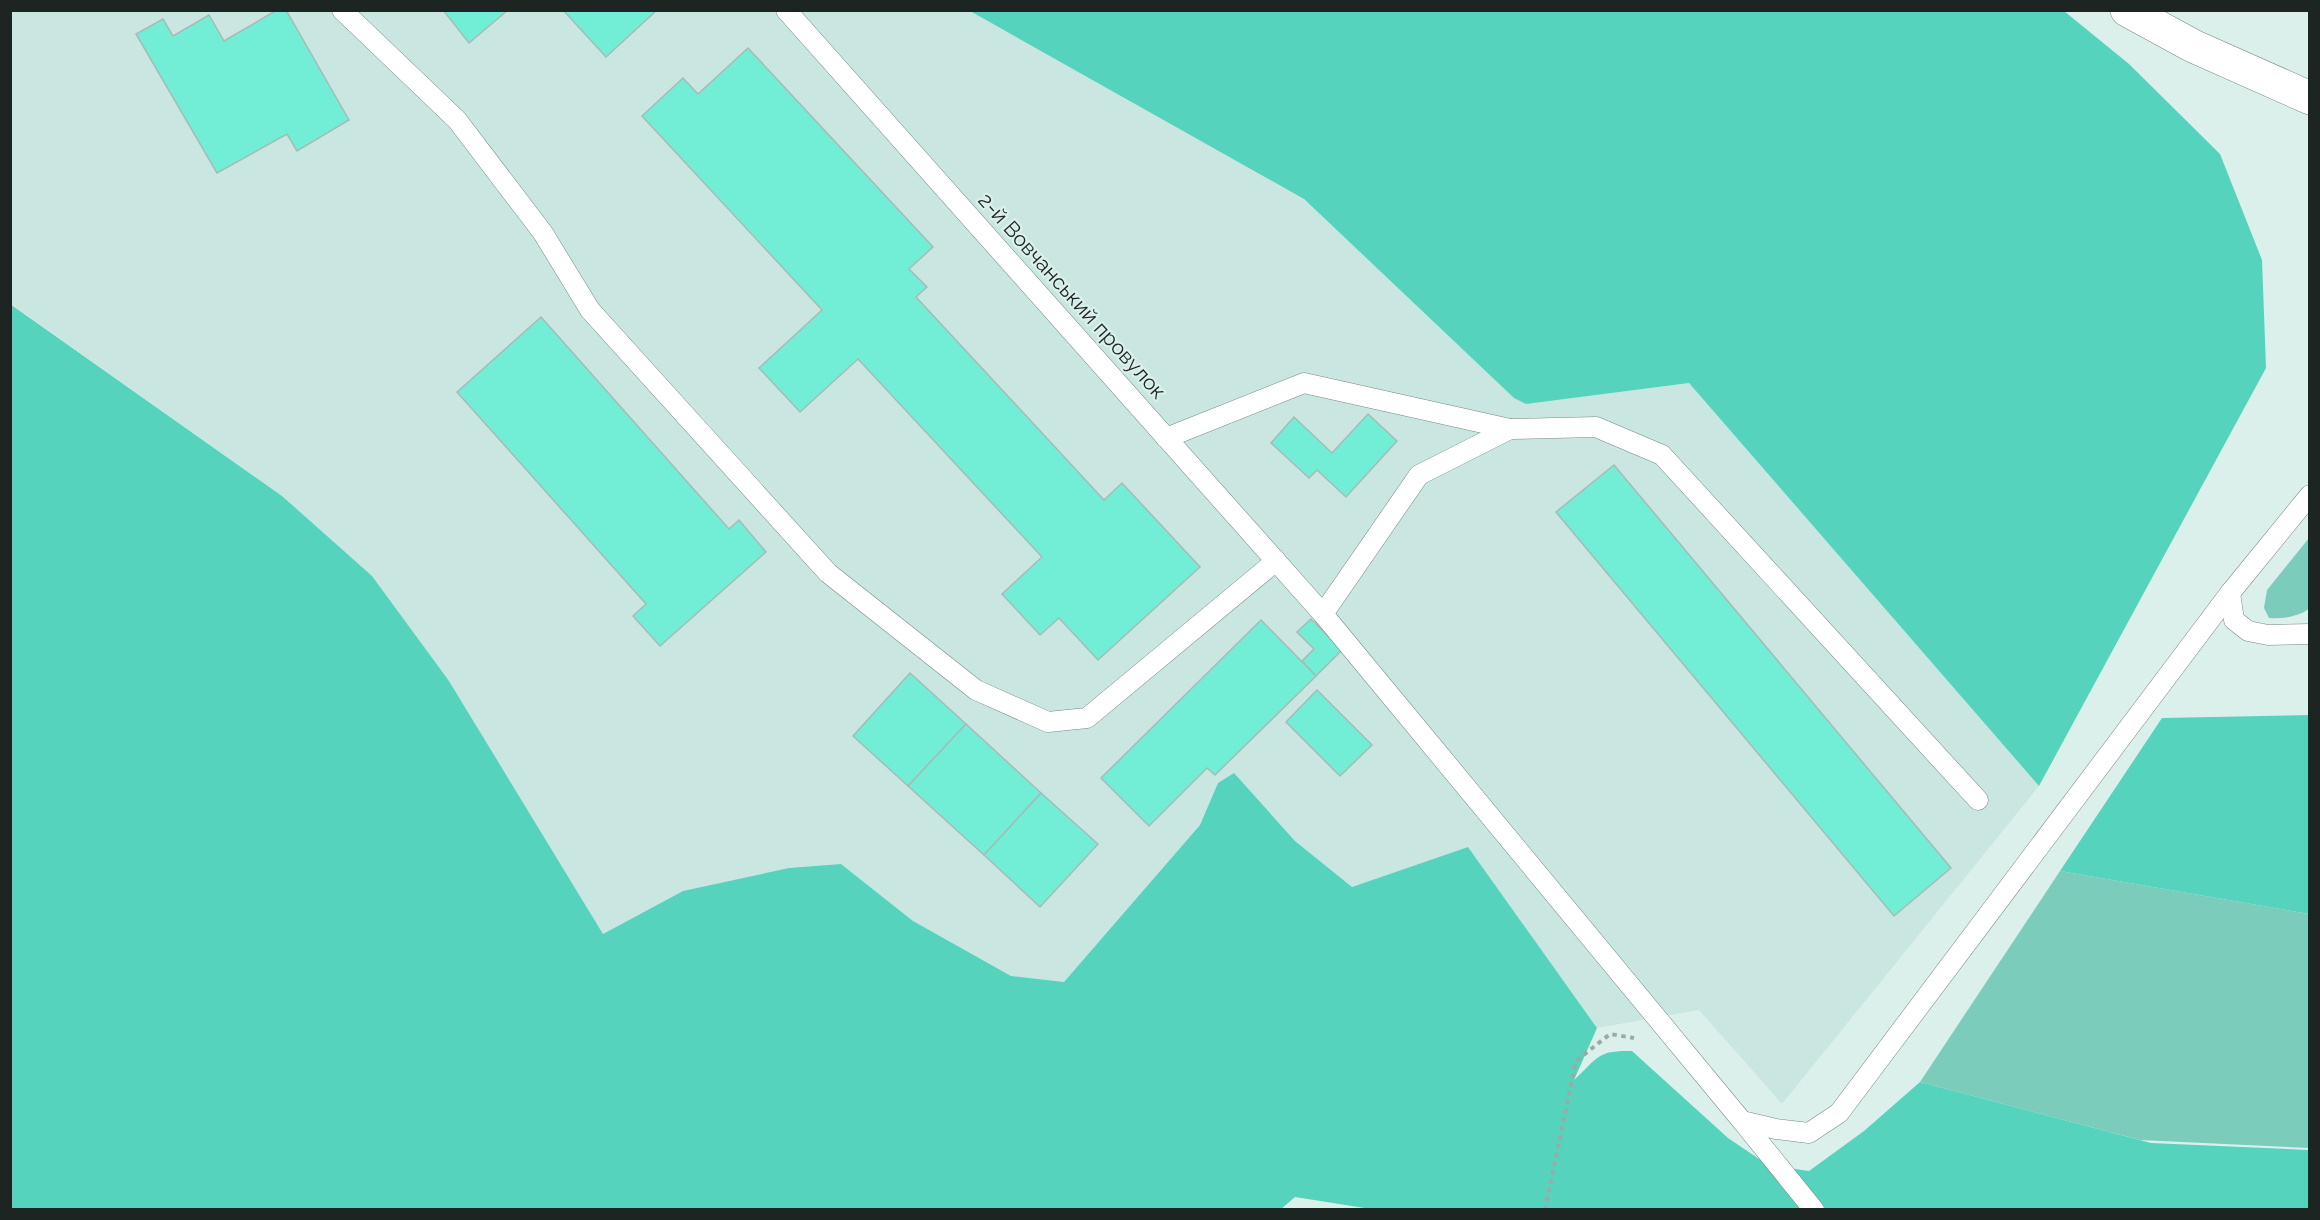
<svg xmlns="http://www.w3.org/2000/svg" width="2320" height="1220" viewBox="0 0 2320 1220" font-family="Raleway,sans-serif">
  <rect width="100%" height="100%" fill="#dbf0eb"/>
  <path fill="#c9e7e0" d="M11 11H1105L1514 398 1526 404 1689 383 2039 786 1782 1104 1699 1010 1597 1028 1468 847 1352 887 1295 841 1234 774 1218 783 1200 825 1064 982 1011 976 913 921 841 864 789 868 683 891 603 934 449 681 282 496 11 304Z"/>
  <g fill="#7cccbc">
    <path d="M2309 538V609C2297 617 2283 619 2269 618L2264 608 2267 590Z"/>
    <path d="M2060 871 2309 914V1148L2140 1140 1920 1082Z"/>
  </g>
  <g fill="#55d3bd">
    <path d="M970 11H2064L2129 64 2220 154 2262 260 2266 368 2039 786 1689 383 1526 404 1514 398 1304 199Z"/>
    <path d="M10 304 282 496 372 576 449 681 603 934 683 891 789 868 841 864 913 921 1011 976 1064 982 1200 825 1218 783 1234 773 1295 841 1352 887 1468 847 1597 1028 1574 1080C1598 1058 1597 1050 1632 1051L1728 1138 1768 1165 1809 1171 1864 1131 1920 1082 2151 1143 2309 1150V1209L1377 1210 1295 1197 1280 1210 11 1209Z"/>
    <path d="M2309 715V914L2060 871 2162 718Z"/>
  </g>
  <g fill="#72eed6" stroke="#a7bbb6" stroke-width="1.5">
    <path d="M277 10H286L349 120 297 151 287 134 217 173 136 34 163 19 173 36 209 15 224 41Z"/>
    <path d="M443 10H508L469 43Z"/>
    <path d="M563 10H657L606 57Z"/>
    <path d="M748 48 933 247 909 269 927 287 916 297 1104 500 1122 483 1200 567 1098 660 1059 618 1040 635 1002 594 1042 557 858 359 800 412 759 368 822 310 642 116 683 78 698 94Z"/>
    <path d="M541 317 729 529 739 520 766 552 660 646 633 616 646 604 457 392Z"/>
    <path d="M1368 414 1397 441 1346 497 1317 470 1309 478 1271 443 1294 417 1332 453Z"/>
    <path d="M1614 465 1951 868 1894 916 1556 512Z"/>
    <path d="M1311 619 1342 650 1316 676 1302 661 1314 649 1297 632Z"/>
    <path d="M1261 620 1316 676 1215 775 1207 768 1149 826 1101 778Z"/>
    <path d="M910 673 966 724 908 786 853 736Z"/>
    <path d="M1317 690 1372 745 1340 776 1286 722Z"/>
    <path d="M966 724 1041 793 984 855 908 786Z"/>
    <path d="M1041 793 1098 844 1040 907 984 855Z"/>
  </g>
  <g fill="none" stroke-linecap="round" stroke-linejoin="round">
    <g stroke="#778a86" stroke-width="21">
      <g id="service">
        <path d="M342 10 457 120 543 233 590 310 828 573 976 690 1048 722 1087 718 1276 561"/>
        <path d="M786 10 1323 614 1742 1121 1776 1129 1809 1133 1839 1113 2230 593 2310 495"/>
        <path d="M1166 438 1304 383 1510 429"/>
        <path d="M2230 593 2234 620 2248 631 2268 635 2310 634"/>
        <path d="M1323 614 1419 475 1510 429 1596 427 1662 455 1978 800"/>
        <path d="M1742 1121 1814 1210"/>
      </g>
    </g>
    <g stroke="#778a86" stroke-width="34">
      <path id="tertiary" d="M2127 10 2193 46 2310 98"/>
    </g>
    <path stroke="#9aaba7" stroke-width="4" stroke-dasharray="4.5 4.5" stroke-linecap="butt" d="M1545 1210 1576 1061 1610 1034 1634 1038"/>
    <use href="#service" stroke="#fff" stroke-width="20"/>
    <use href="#tertiary" stroke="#fff" stroke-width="33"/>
  </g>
  <g text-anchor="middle" stroke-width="4.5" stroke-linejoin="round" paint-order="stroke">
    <g font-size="21" fill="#1d2523" stroke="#dbf0eb">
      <text transform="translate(1072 296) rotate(48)" y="7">2-й Вовчанський провулок</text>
    </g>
  </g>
  <rect width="2320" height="1220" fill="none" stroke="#1d2523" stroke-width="24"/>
</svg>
